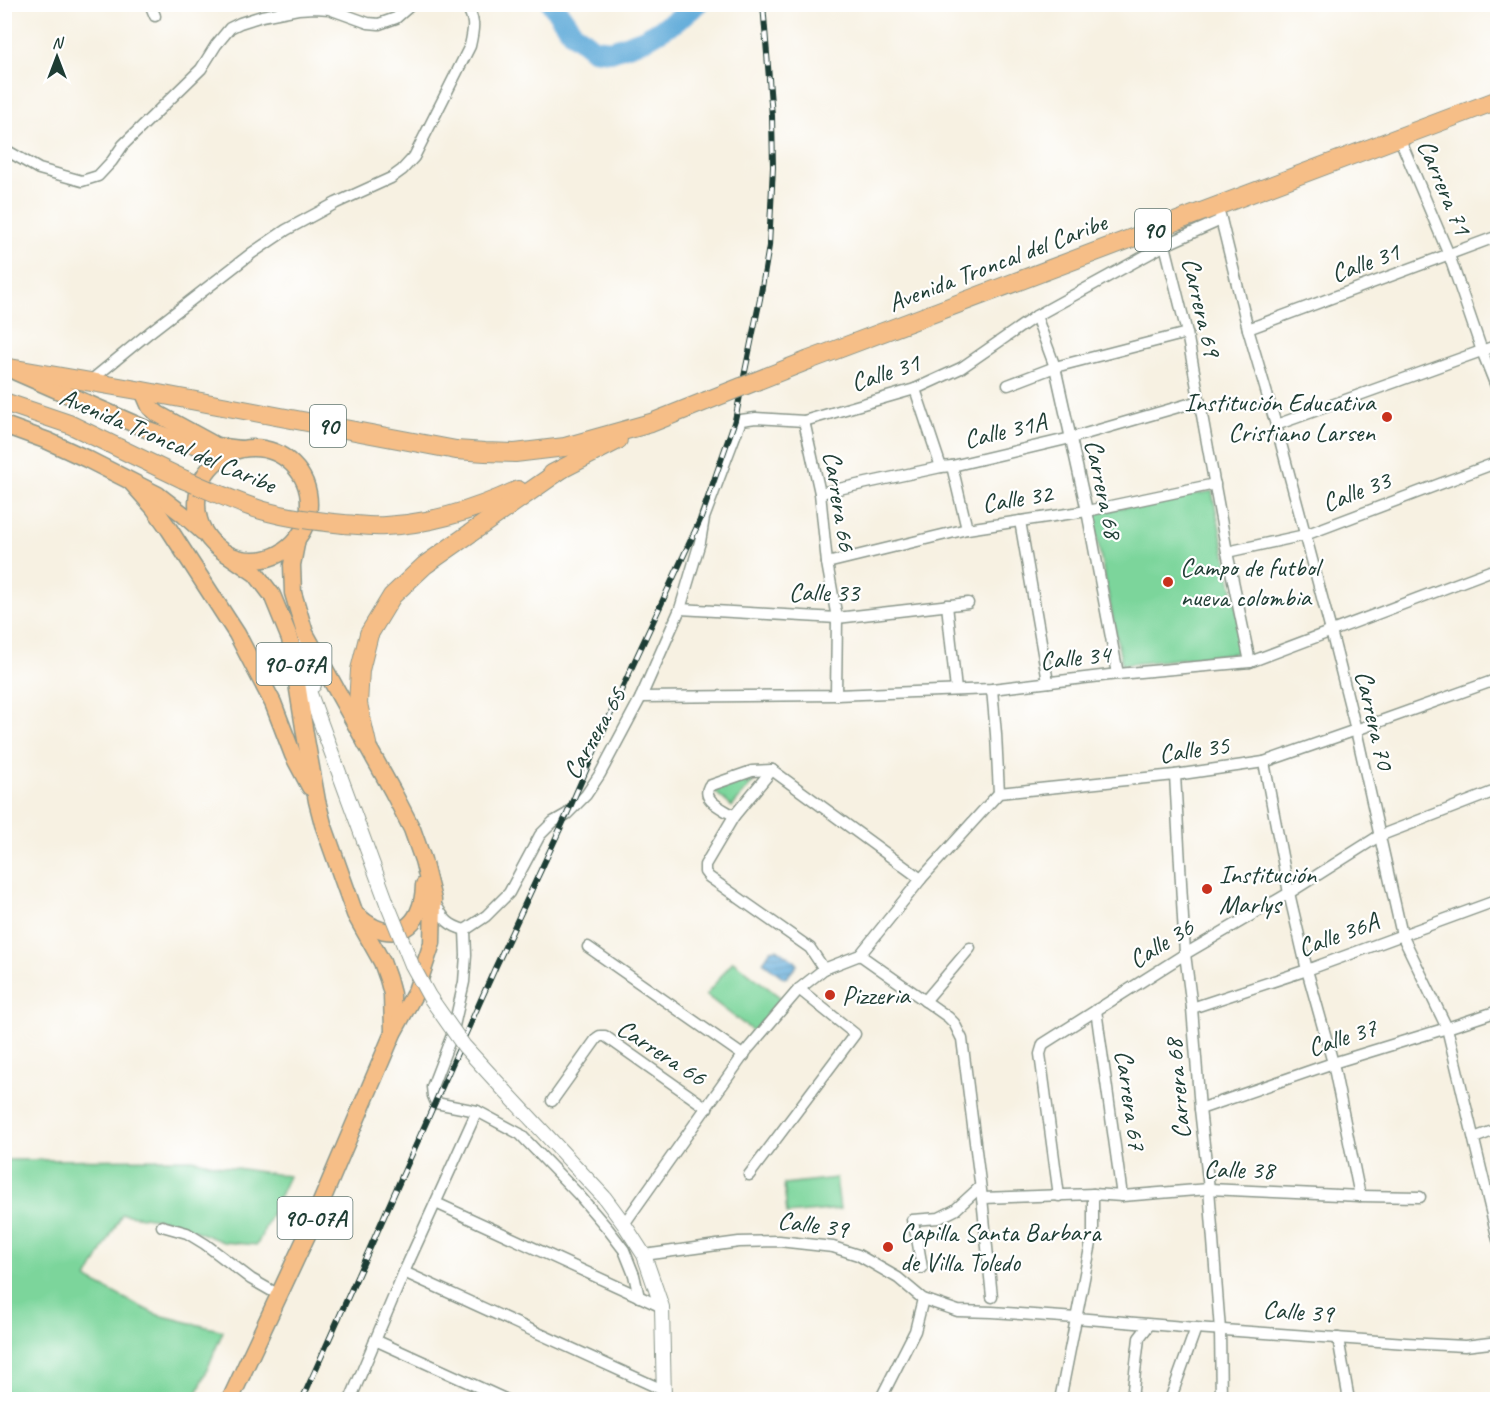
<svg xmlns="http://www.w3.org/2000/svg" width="1502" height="1404" viewBox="0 0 1502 1404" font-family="Caveat,sans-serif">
  <defs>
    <pattern id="water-rules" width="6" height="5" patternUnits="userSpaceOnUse" patternTransform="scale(1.5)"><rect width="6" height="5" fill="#61abd9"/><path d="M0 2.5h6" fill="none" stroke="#4f8cb1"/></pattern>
  </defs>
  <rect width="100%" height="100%" fill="#fff"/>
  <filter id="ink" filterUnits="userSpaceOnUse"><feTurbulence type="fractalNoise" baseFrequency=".0167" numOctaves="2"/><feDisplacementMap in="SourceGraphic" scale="12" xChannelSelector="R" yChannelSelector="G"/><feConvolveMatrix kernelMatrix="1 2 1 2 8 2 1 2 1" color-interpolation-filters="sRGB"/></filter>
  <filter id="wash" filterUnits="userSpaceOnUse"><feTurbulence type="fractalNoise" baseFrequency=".008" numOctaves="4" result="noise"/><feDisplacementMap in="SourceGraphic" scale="24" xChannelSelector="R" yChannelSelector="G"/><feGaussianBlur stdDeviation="1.35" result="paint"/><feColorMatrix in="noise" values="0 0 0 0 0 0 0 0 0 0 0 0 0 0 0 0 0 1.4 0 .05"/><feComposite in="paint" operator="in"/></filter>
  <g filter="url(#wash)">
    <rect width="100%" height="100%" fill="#f7f1e2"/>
    <g fill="#7cd59b" stroke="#4e8968" stroke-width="1.5">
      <path d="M1212 491 1246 652 1122 665 1092 513Z"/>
      <path d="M747 777 753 782 732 807 712 789Z"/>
      <path d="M733 961 781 998 754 1032 706 995Z"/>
      <path d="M192 1159 222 1166 289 1176 257 1245 223 1242 171 1221 122 1214 87 1279 155 1314 223 1331 195 1399H5V1160Z"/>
      <path d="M836 1178 840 1209 787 1214 784 1184Z"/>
    </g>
    <path fill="url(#water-rules)" stroke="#407486" stroke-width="1.5" d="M777 949 796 962 797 965 787 977 784 978 763 962 771 950Z"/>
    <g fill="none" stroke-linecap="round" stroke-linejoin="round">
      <path stroke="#61abd9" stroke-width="22" d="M552 4 572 32 593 49 611 51 645 39 676 21 697 4"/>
    </g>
  </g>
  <g filter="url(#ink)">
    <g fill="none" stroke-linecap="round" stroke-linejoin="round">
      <g stroke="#8b978b" stroke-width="13">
        <g id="minor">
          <path d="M150 4 155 16"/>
          <path d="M1399 137 1449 255 1482 351 1498 391"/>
          <path d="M4 149 39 169 82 181 98 176 112 161 123 145 201 69 216 45 230 28 240 23 262 16 298 9 315 8 329 9 368 23 379 24 396 18 412 4"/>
          <path d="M1220 215 1248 329 1276 425 1331 631 1356 730 1402 935 1447 1028 1498 1240"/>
          <path d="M1165 245 1187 333 1227 552 1250 662"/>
          <path d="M1036 316 1055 367 1087 511 1118 674"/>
          <path d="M1248 329 1498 236"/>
          <path d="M89 382 150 332 252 253 286 230 336 203 391 178 402 170 414 157 470 46C474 28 476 20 465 4"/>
          <path d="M1008 385 1055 367 1187 333"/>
          <path d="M915 389 941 467"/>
          <path d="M804 421 820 493 827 563 837 618 836 695"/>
          <path d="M1276 425 1498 345"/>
          <path d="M952 466 967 529"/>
          <path d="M820 493 941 467 952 466 1071 438 1199 401"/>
          <path d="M1020 521 1048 682"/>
          <path d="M1227 552 1305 535 1498 462"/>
          <path d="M827 563 967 529 1087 511 1215 484"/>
          <path d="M947 605 956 690"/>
          <path d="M680 609 837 618 968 603"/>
          <path d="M992 689 996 734 999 793"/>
          <path d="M641 697 836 695 992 689 1118 674 1250 662 1498 568"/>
          <path d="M772 770 734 816 705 865V872L709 877 810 948 824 969"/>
          <path d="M772 770 921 879"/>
          <path d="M1175 775 1185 954 1192 1008 1200 1109 1209 1189 1220 1330 1221 1400"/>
          <path d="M734 816C724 809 701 801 709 786L752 771 772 770"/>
          <path d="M433 900C444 917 444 924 465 930"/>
          <path d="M588 947 744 1056"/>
          <path d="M860 955 948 1017 954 1023 962 1039 982 1198 992 1297"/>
          <path d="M925 1001 970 948"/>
          <path d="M1192 1008 1307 970 1498 900"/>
          <path d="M1096 1010 1122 1196"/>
          <path d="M552 1101 597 1038 600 1036H605L707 1108"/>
          <path d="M1200 1109 1333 1063 1447 1028 1498 1011"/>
          <path d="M1474 1138 1498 1129"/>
          <path d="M749 1175 855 1034 799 989"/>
          <path d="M1059 1196 1040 1054 1043 1044 1185 954 1289 893 1379 836 1498 790"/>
          <path d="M1360 1196 1420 1197"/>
          <path d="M982 1198 1093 1194 1122 1196 1209 1189 1360 1196 1333 1063 1307 970 1289 893 1264 762"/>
          <path d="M436 1203 662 1307"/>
          <path d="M624 1224 747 1050 799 989 824 969 860 955 921 879 999 793 1175 775 1264 762 1356 730 1498 679"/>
          <path d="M162 1226 187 1233 205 1244 251 1279 279 1295"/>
          <path d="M644 1255 739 1242 779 1241 833 1247 858 1255 898 1278 923 1299 958 1311 992 1312 1076 1318 1196 1328 1406 1343 1465 1346 1498 1342"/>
          <path d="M922 1268 917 1238 912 1220 939 1218 955 1210 980 1187"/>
          <path d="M404 1272 665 1391"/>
          <path d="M639 1297 634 1275 624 1250 608 1229 578 1194 520 1134 477 1111 436 1103 433 1096 432 1087 452 1035 464 982 466 955 465 930 486 916 509 893 540 835 553 822 567 814 586 795 600 774 641 697 680 609 700 542 704 518 741 420 756 418 804 421 915 389 961 368 1036 316 1165 245 1221 220"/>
          <path d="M1338 1338 1349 1400"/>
          <path d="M375 1340 507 1400"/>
          <path d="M1132 1398 1139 1338 1149 1325"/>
          <path d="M350 1400 404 1272 477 1111"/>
          <path d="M880 1400 915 1331 923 1299"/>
          <path d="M1060 1400 1093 1233V1194"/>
          <path d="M1170 1400 1196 1328"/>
        </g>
      </g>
      <g stroke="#8b978b" stroke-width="16">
        <g id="tertiary">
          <path d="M306 639 314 685"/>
          <path d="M298 661 388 906"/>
          <path d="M506 1092 604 1197 624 1224 644 1255 662 1307 664 1400"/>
        </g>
      </g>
      <g stroke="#8b978b" stroke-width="19">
        <g id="primary">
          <path d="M16 372 146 429 189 444 201 446H217L240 449"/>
          <path d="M143 391 150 407 158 414 213 444"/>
          <path d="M4 425 48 441 87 459 158 495 184 515 203 532"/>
          <circle cx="253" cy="504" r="56"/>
          <path d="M131 482 154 508 169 529 237 634 273 703 293 755 310 787"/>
          <path d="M224 552 256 574 272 595 290 639 305 734 317 801 323 824 355 914 382 962 388 979 392 994 393 1032"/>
          <path d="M359 917C394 947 423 928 424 885"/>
          <path d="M230 1400 308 1233 393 1033 416 991 432 943 433 900 423 860 412 829 393 792 305 633 293 593 292 565 297 539"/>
        </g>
      </g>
      <g stroke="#8b978b" stroke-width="20">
        <g id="trunk">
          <path d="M809 360 1498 100"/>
          <path d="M4 367 143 391 456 450 485 452 515 453 565 447 651 423 706 401"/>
          <path d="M4 402 69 424 183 479"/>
          <path d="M552 474 618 440"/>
          <path d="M344 524C358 525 372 527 385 526 432 524 477 509 518 490"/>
          <path d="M367 744 358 704 360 670 369 634 392 596 425 565 562 469"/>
        </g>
      </g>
      <use href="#minor" stroke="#fff" stroke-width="10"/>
      <use href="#tertiary" stroke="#fff" stroke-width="14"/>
      <use href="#primary" stroke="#f6be87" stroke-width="16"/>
      <use href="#trunk" stroke="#f6be87" stroke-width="18"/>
      <g stroke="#1f3d34" stroke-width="6">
        <path id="rail" d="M302 1400 496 966 567 814 619 695 701 518 735 420 760 299 769 246 773 167 772 116 763 4"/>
      </g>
      <use href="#rail" stroke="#fff" stroke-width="4" stroke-dasharray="11" stroke-linecap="butt"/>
      <g stroke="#8b978b" stroke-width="16" stroke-linecap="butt">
        <path id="tertiary-bridge" d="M388 906 412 965 429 996 464 1046 506 1092"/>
      </g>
      <g stroke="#8b978b" stroke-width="20" stroke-linecap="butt">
        <g id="trunk-bridge">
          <path d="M706 401 809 360"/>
          <path d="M183 479C209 490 235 502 261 510 288 518 316 521 344 524"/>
        </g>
      </g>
      <use href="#tertiary-bridge" stroke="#fff" stroke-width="14"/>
      <use href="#trunk-bridge" stroke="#f6be87" stroke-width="18"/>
    </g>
  </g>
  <g fill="#c8321e" stroke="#fff" stroke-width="2">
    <circle cx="1387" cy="417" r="6"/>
    <circle cx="1168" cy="582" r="6"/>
    <circle cx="1207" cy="889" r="6"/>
    <circle cx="830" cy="995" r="6"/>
    <circle cx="888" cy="1247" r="6"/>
  </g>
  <g text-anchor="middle" stroke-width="4.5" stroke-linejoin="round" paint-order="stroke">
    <g fill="#fff" stroke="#627771" stroke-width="1.5">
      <rect x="1135" y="209" width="36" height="42" rx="4.5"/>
      <rect x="310" y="405" width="36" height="42" rx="4.5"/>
      <rect x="256.5" y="643" width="75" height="42" rx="4.5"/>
      <rect x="277.5" y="1197" width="75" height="42" rx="4.5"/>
    </g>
    <g font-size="24" font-weight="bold" fill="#1f3d34">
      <text x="1153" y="238">90</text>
      <text x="328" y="434">90</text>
      <text x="294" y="672">90-07A</text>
      <text x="315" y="1226">90-07A</text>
    </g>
    <g font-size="26" fill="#1f3d34" stroke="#fff">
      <text transform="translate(1445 187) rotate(67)" y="9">Carrera 71</text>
      <text transform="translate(997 262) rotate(-21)" y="9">Avenida Troncal del Caribe</text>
      <text transform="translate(1365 262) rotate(-20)" y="9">Calle 31</text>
      <text transform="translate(1202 307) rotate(77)" y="9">Carrera 69</text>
      <text transform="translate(885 372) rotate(-18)" y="9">Calle 31</text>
      <text transform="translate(1005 430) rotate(-13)" y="9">Calle 31A</text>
      <text transform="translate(168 440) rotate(23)" y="9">Avenida Troncal del Caribe</text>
      <text transform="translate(1104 489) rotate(78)" y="9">Carrera 68</text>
      <text transform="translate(1356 491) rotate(-21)" y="9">Calle 33</text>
      <text transform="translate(1017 498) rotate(-9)" y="9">Calle 32</text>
      <text transform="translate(840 501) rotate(81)" y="9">Carrera 66</text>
      <text x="824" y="601">Calle 33</text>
      <text transform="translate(1075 657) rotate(-6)" y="9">Calle 34</text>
      <text transform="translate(1375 720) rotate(77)" y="9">Carrera 70</text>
      <text transform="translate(594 733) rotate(-60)" y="9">Carrera 65</text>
      <text transform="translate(1194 749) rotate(-8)" y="9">Calle 35</text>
      <text transform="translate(1338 934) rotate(-20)" y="9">Calle 36A</text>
      <text transform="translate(1161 943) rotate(-32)" y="9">Calle 36</text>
      <text transform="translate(1342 1037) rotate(-18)" y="9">Calle 37</text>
      <text transform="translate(662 1052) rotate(33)" y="9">Carrera 66</text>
      <text transform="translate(1177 1089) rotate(-95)" y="9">Carrera 68</text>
      <text transform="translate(1131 1100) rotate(82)" y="9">Carrera 67</text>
      <text transform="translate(1239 1169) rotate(1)" y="9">Calle 38</text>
      <text transform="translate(813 1224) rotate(8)" y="9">Calle 39</text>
      <text transform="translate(1298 1311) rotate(4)" y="9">Calle 39</text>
    </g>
    <g font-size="26" fill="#1f3d34" stroke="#fff" text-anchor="start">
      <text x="1375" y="411" text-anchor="end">Institución Educativa<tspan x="1375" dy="30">Cristiano Larsen</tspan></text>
      <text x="1180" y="576">Campo de futbol<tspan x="1180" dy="30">nueva colombia</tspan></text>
      <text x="1219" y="883">Institución<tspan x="1219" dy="30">Marlys</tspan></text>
      <text x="842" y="1004">Pizzeria</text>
      <text x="900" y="1241">Capilla Santa Barbara<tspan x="900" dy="30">de Villa Toledo</tspan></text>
    </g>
  </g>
  <rect width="1502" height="1404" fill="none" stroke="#fff" stroke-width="24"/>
  <g transform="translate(57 57)" stroke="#ffffff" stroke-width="4.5" paint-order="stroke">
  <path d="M0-4.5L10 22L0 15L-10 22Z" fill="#1f3d34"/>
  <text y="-9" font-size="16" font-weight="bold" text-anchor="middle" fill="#1f3d34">N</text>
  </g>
</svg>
